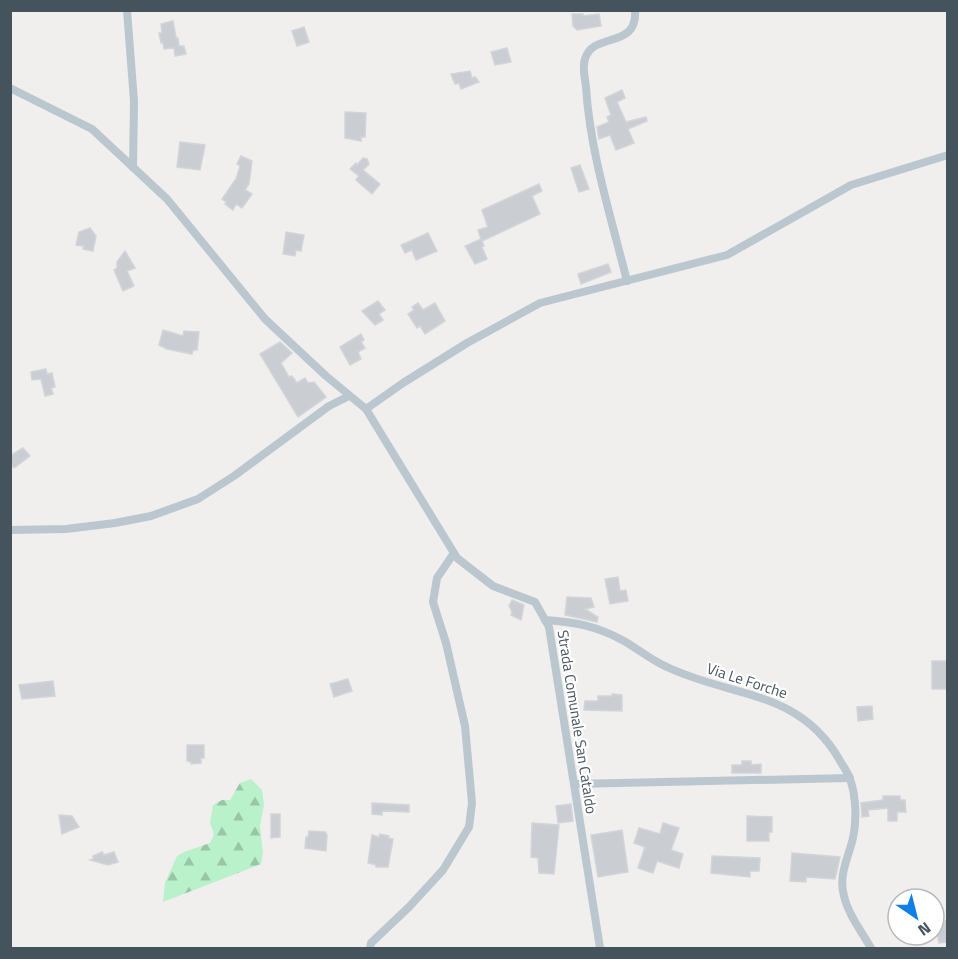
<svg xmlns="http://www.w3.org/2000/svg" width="958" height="959" viewBox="0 0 958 959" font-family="'Titillium Web',sans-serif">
  <defs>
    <pattern id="forest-firs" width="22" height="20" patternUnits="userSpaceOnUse" patternTransform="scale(1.5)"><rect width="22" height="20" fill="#b9f1ca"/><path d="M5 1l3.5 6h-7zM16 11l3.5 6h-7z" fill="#98c6a7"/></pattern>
  </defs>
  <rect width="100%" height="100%" fill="#f1eeee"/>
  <path fill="url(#forest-firs)" d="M251 779 262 790 264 805 260 826 263 853 261 864 163 902 165 883 177 856 184 852 210 843 214 834 210 823 213 805 222 800H230L240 783Z"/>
  <g fill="#caced3" stroke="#d1d5da" stroke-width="1.5">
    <path d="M572 14H583V16L599 14 601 26 577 30 573 26Z"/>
    <path d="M173 21 176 38H178L179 46H184L186 54 175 56 174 48 164 49 163 43H161L159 33H162L161 24Z"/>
    <path d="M304 27 309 42 297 46 292 31Z"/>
    <path d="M507 48 511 62 495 65 491 52Z"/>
    <path d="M470 71 472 78 475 77 479 82 461 89 459 83 455 84 451 74Z"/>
    <path d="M622 90 625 98 617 102 626 122 646 117 647 121 628 129 634 143 616 150 610 135 599 139 597 127 609 122 607 117 611 115 605 98Z"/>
    <path d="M345 112 366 113 365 137H361V141L345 138Z"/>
    <path d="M180 142 205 145 200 170 177 167Z"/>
    <path d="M241 156 252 161 249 184 245 190 252 194 242 208 236 204 233 210 225 204 226 202 222 199 236 179 240 166 237 164Z"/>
    <path d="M363 158 367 159 369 164 363 170 380 184 372 194 356 180 359 176 350 169 356 163 357 165Z"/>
    <path d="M580 165 589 189 579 192 571 168Z"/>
    <path d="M539 184 542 191 532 196 540 214 482 241 484 246 482 247 487 259 475 264 465 246 481 239 478 230 488 227 482 210Z"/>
    <path d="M90 228 96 236 93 251 83 249 84 246 76 245 79 232Z"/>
    <path d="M286 232 304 235 301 251 296 250 295 256 283 254Z"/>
    <path d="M428 233 437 251 416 260 412 250 405 253 401 245Z"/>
    <path d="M125 251 135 268 127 271 134 286 123 291 114 270 117 268V262Z"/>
    <path d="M608 264 611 272 581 284 578 274Z"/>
    <path d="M378 301 385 310 379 314 383 320 375 325 362 311Z"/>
    <path d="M418 303 423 310 435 303 445 321 425 334 420 326 417 328 408 314 414 310 412 307Z"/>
    <path d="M163 330 183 336 184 331 199 332 197 350H193L192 354 167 349 159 345Z"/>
    <path d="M361 334 364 340 361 342 365 348 358 352 361 359 350 365 340 347Z"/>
    <path d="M280 342 292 353 281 363 289 377 292 376 297 383 305 378 308 383 314 382 326 397 298 417 260 354Z"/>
    <path d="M46 369 47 374 52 373 55 387 51 388 53 394 45 396 41 379 32 380 31 372Z"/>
    <path d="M23 448 30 456 14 468 10 462V456Z"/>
    <path d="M618 577 620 591 626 590 628 601 610 604 605 579Z"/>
    <path d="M567 597 591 598 594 607 585 609 598 617 597 622 565 615Z"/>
    <path d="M512 600 524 605 521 620 511 615 512 612 509 606Z"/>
    <rect x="932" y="661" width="16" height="28"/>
    <path d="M348 679 352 691 334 697 330 684Z"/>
    <path d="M53 681 55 696 22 699 19 685Z"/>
    <path d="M612 694 622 695V711L584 710 585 701H598V696H612Z"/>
    <path d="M872 706 873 719 858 721 857 707Z"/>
    <path d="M187 745H204V758H201V763L191 764V762L187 761Z"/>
    <path d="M742 761H751V765L761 764V773H732V765H742Z"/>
    <path d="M883 796H900V800H905L906 812H897V821H888V808L868 810 869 816 862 817 861 803 883 800Z"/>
    <path d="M372 803 409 805V812L382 811V815L372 814Z"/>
    <path d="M571 804 573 821 558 823 556 806Z"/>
    <path d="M271 814H280V837L271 838Z"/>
    <path d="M59 815 72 816 79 827 62 834Z"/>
    <path d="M747 816 772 817V832H769V841H747Z"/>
    <path d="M532 823 559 825 554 874 539 873 538 858 531 857Z"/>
    <path d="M663 823 679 828 671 850 683 854 679 868 657 861 653 873 638 868 645 847 634 843 639 828 660 834Z"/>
    <path d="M622 830 628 872 598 877 591 835Z"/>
    <path d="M309 831 325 832 327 835 326 851 305 848 306 837H308Z"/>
    <path d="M380 834 389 836 388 838 393 839 388 867H376V865L368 863 372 835 379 837Z"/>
    <path d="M102 852 104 855 114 852 118 862 108 865 90 860 93 859V856Z"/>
    <path d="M792 853 840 857 835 879 806 877V882L790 881Z"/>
    <path d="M712 856 760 858 759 871H750V877L711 873Z"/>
    <path d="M948 920V942L939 943 935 923Z"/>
  </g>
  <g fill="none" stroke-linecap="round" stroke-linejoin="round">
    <g stroke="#bbc7ce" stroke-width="8">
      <path d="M127 10 134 101 133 167"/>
      <path d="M10 88 92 129 167 199 265 319 326 376 366 409 457 558 493 586 535 602 549 627 600 948"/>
      <path d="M627 281C611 217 590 152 586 87 585 79 582 67 585 59 593 31 638 50 635 10"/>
      <path d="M366 409 403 383 467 343 540 303 727 255 851 185 948 155"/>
      <path d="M10 530 66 529 115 523 151 516 198 499 234 476 329 406 349 396"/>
      <path d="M545 620C575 622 597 626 624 641 638 649 651 660 667 667 732 698 798 689 839 759 842 765 848 772 850 779 856 796 857 820 853 838 849 856 838 875 844 896 848 914 862 932 871 948"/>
      <path d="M574 784 850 778"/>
      <path d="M370 948 371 943 409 907 443 870 469 827 472 803 465 726 446 643 433 602 437 578 454 553"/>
    </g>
  </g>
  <g text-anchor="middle" stroke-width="4.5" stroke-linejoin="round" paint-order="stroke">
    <g font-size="15" fill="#45535c" stroke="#fff">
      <text transform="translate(747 681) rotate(18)" y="5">Via Le Forche</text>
      <text transform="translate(577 722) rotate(81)" y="5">Strada Comunale San Cataldo</text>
    </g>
  </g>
  <rect width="958" height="959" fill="none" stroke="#45535c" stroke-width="24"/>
  <g transform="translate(916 917) rotate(145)"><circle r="28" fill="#ffffff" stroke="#b5babe" stroke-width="1.5"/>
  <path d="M0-4.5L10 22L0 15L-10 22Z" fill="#1080e8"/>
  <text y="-9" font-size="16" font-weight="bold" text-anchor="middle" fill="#45535c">N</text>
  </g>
</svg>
